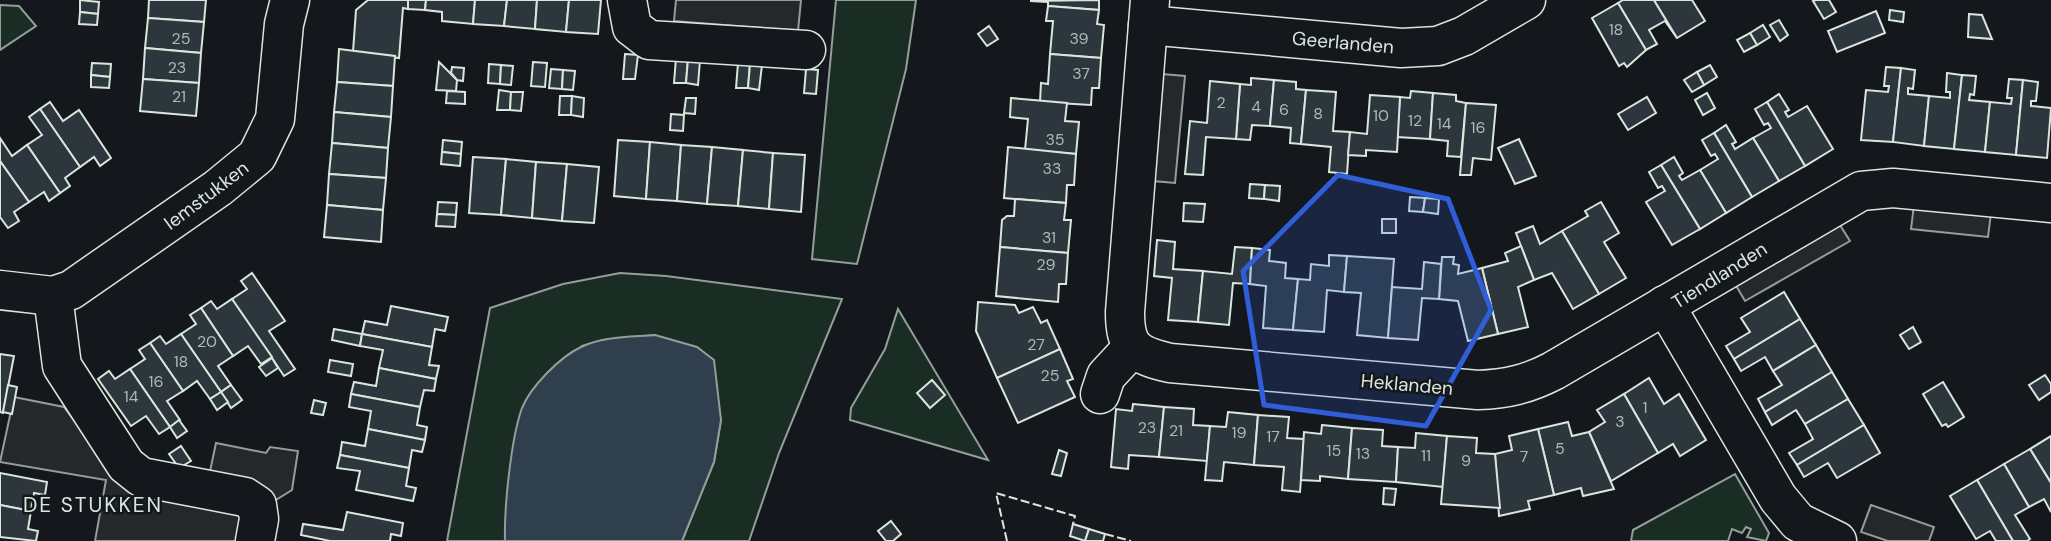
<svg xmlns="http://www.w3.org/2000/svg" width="2051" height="541" viewBox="0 0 2051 541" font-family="'DM Sans',sans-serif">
  <rect width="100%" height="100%" fill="#14181c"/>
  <g fill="#1a2d24" stroke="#939e99" stroke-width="2">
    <path d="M836 0H916L906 69 857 264 812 259Z"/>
    <path d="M0 5 19 6 36 26 0 50Z"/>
    <path d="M620 273 666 276 842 299 779 453 749 541H682L714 462 721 420 655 335 603 340 582 346 523 407 508 484 505 541H447L490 308 563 284Z"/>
    <path d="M898 309 988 460 850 420 851 408 885 349Z"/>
    <path d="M1735 474 1769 533 1766 541 1747 537 1751 529 1746 527 1742 533 1732 529 1728 541H1631L1633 530Z"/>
  </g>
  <g fill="#24282b" stroke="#939e99" stroke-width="2">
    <path d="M676 0H801L798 31 674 21Z"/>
    <path d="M1162 74 1185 76 1175 183 1153 181Z"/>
    <path d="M1914 205 1991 213 1988 237 1911 229Z"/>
    <path d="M1838 222 1850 241 1745 301 1734 282Z"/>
    <path d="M14 397 64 407 101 456 209 476 216 443 266 453 270 447 298 451 292 490 242 521 238 541H95L106 480 0 462Z"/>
    <path d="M1871 505 1934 527 1929 541H1888L1861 532Z"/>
  </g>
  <path fill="#2f3f4d" stroke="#939e99" stroke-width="2" d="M655 335 697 347 714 360 721 420 714 462 682 541H505C504 509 511 438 522 408 531 386 560 357 581 347 603 336 631 337 655 335Z"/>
  <g fill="#2c363c" stroke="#d8e6dc" stroke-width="2">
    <path d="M80 0 99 2 98 14 80 12Z"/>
    <path d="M149 0H206L204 22 148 18Z"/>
    <path d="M368 0H408V9L403 8 399 58 353 52 356 10Z"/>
    <path d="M408 0H426L425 10 408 9Z"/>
    <path d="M426 0H475L473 24 442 21V12L425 10Z"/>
    <path d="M475 0H507L504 26 473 24Z"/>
    <path d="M507 0H537L535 29 504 26Z"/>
    <path d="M537 0H569L566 32 535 29Z"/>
    <path d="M569 0H601L598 34 566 32Z"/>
    <path d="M1099 0V10L1048 6V2L1030 1Z"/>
    <path d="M1623 0H1654L1677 38 1665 21 1649 30 1657 44 1646 50 1618 3Z"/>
    <path d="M1654 0H1692L1705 21 1677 38Z"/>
    <path d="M1816 0H1829L1836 12 1824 19 1813 1Z"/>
    <path d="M1618 3 1646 50 1627 67 1624 63 1619 66 1592 18Z"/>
    <path d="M1048 6 1099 10 1097 24 1104 25 1101 58 1050 54 1053 21H1046Z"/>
    <path d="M1890 10 1904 12 1903 22 1889 20Z"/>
    <path d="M1876 11 1885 33 1837 52 1828 31Z"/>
    <path d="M80 12 98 14 97 25 79 24Z"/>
    <path d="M1969 14 1982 15 1992 39 1968 37Z"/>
    <path d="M148 18 204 22 201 53 145 48Z"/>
    <path d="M1779 20 1788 35 1780 41 1770 25Z"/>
    <path d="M1763 25 1770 37 1757 45 1750 33Z"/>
    <path d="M989 26 998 39 987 46 978 34Z"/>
    <path d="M1750 33 1757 45 1744 52 1737 40Z"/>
    <path d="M145 48 201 53 199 83 143 79Z"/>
    <path d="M339 49 395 56 393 86 337 82Z"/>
    <path d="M625 54 638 55 635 79H623Z"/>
    <path d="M1050 54 1101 58 1099 88H1092L1091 105 1040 102 1041 83 1048 84Z"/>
    <path d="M676 58 688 59 686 83H674Z"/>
    <path d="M688 59 700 60 698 85 686 83Z"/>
    <path d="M439 62 457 80 456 91 436 90Z"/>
    <path d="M533 62 547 63 545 87 531 86Z"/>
    <path d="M92 63 111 64 110 77 91 75Z"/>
    <path d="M738 63 750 64 748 88H736Z"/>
    <path d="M489 64 501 65 500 84 488 83Z"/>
    <path d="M750 64 762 65 759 90 748 88Z"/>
    <path d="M501 65 513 66 511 85 500 84Z"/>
    <path d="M1710 65 1717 77 1704 85 1697 72Z"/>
    <path d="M452 67 464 68 463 81 457 80 451 73Z"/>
    <path d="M1886 67 1901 68 1893 142 1861 140 1866 90 1888 92 1889 86H1884Z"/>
    <path d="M1901 68 1915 70 1913 89 1908 88V94L1929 96 1924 146 1893 142Z"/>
    <path d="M551 69 563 70 562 89 549 88Z"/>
    <path d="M806 69 818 70 816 94 804 93Z"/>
    <path d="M563 70 575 71 573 90 562 89Z"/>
    <path d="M1697 72 1704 85 1692 92 1684 80Z"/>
    <path d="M1947 73 1962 75 1954 149 1924 146 1929 96 1950 98V92H1946Z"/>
    <path d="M91 75 110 77 109 88 91 87Z"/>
    <path d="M1962 75 1976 76 1974 95 1970 94 1969 100 1990 102 1985 152 1954 149Z"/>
    <path d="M1251 78 1274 80 1270 126 1252 125 1250 140 1236 139 1240 84 1251 85Z"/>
    <path d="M143 79 199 83 196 116 140 111Z"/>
    <path d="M2009 79 2023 80 2016 155 1985 152 1990 102 2011 104 2012 98H2007Z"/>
    <path d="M1274 80 1296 82V89L1306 90 1301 144 1290 143 1291 128 1270 126Z"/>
    <path d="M2023 80 2038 82 2036 101H2031V106L2051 108 2047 158 2016 155Z"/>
    <path d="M1210 81 1240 84 1236 139 1206 137 1203 175 1185 174 1190 121 1207 123Z"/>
    <path d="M337 82 393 86 391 117 334 112Z"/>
    <path d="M499 90 511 92 510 110H497Z"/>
    <path d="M1306 90 1336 92 1333 131 1350 132 1347 174 1329 172 1331 147 1301 144Z"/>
    <path d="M447 91 465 92V104L446 103Z"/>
    <path d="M1411 91 1433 93 1430 139 1397 137 1400 97 1410 98Z"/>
    <path d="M511 92H523L521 111 510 110Z"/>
    <path d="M1433 93 1456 95V101L1466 103 1461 157 1447 156 1448 141 1430 139Z"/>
    <path d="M1707 93 1715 108 1703 115 1695 100Z"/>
    <path d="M1779 94 1789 110 1785 112 1788 117 1807 106 1833 149 1805 166 1767 102Z"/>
    <path d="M1370 95 1400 97 1397 152 1366 150V156L1348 155 1350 132 1367 134Z"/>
    <path d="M560 96H572L571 115H559Z"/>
    <path d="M572 96 584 98 583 117 571 115Z"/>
    <path d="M1647 97 1656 113 1628 130 1618 114Z"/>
    <path d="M686 98H696L695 114 684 113Z"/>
    <path d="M1011 98 1067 103 1065 121 1079 122 1076 154 1025 150 1028 119 1010 117Z"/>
    <path d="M50 102 63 121 79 110 111 158 100 166 94 157 80 167 40 109Z"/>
    <path d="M1767 102 1805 166 1779 181 1753 138 1771 128 1768 123 1764 125 1755 109Z"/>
    <path d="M1466 103 1496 105 1491 160 1473 158 1471 175H1460Z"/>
    <path d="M40 109 80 167 65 178 70 186 60 193 27 145 42 135 29 117Z"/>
    <path d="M334 112 391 117 388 148 332 143Z"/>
    <path d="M671 114 684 115 683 131 670 130Z"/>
    <path d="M1726 125 1736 142 1732 144 1735 149 1753 138 1779 181 1752 197 1714 133Z"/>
    <path d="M1714 133 1752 197 1726 213 1700 170 1718 159 1715 154 1711 156 1702 140Z"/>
    <path d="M0 138 12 156 27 145 60 193 49 201 44 192 29 202 0 161Z"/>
    <path d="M1519 139 1536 176 1515 184 1498 148Z"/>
    <path d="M443 140 462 142 461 154 442 152Z"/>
    <path d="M618 140 650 142 646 199 614 196Z"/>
    <path d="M650 142 681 145 677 201 646 199Z"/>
    <path d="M332 143 388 148 386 178 329 174Z"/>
    <path d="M681 145 712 147 707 204 677 201Z"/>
    <path d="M712 147 743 150 738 206 707 204Z"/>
    <path d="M1008 147 1076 154 1074 185H1067L1066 203 1004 198Z"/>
    <path d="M743 150 773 153 769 209 738 206Z"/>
    <path d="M442 152 461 154 460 166 441 164Z"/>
    <path d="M773 153 805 155 801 212 769 209Z"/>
    <path d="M473 157 506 159 501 215 469 213Z"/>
    <path d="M1674 157 1683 173 1679 176 1682 180 1700 170 1726 213 1700 229 1661 165Z"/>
    <path d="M506 159 536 162 532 218 501 215Z"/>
    <path d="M0 161 29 202 14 212 19 221 8 228 0 217Z"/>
    <path d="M536 162 567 164 562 221 532 218Z"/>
    <path d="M567 164 599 167 594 223 562 221Z"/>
    <path d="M1661 165 1700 229 1672 245 1646 202 1665 191 1662 186 1658 188 1649 172Z"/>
    <path d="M329 174 386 178 383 210 327 205Z"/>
    <path d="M1250 184 1265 185 1264 199 1249 198Z"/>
    <path d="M1265 185 1280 186 1279 201 1264 199Z"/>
    <path d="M1410 197 1425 198 1423 212 1409 211Z"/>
    <path d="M1425 198 1439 199 1438 214 1423 212Z"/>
    <path d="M1015 199 1066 203 1064 220H1071L1068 253 1000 247 1002 220 1007 216H1014Z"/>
    <path d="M438 202 457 203 456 215 437 214Z"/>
    <path d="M1601 202 1619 233 1604 242 1626 278 1599 294 1562 231 1588 216 1585 211Z"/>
    <path d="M1184 203 1205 204 1203 222 1183 221Z"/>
    <path d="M327 205 383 210 381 242 324 237Z"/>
    <path d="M437 214 456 215 455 227 436 226Z"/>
    <rect x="1382" y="219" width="14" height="14"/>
    <path d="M1533 226 1540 244 1562 231 1599 294 1573 309 1552 273 1534 280 1516 233Z"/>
    <path d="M1157 240 1175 242 1173 269 1203 271 1198 322 1168 320 1172 278 1154 276Z"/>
    <path d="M1521 246 1534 280 1518 287 1528 327 1498 334 1482 268 1508 261 1505 253Z"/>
    <path d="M1000 247 1068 253 1066 284H1059L1058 302 996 296Z"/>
    <path d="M1235 247 1252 248 1250 284 1233 283 1229 325 1198 322 1203 271 1232 274Z"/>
    <path d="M1252 248 1270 250 1269 261 1286 263 1285 278 1298 279 1293 330 1263 328 1266 286 1250 284Z"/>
    <path d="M1329 255 1347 256 1344 292 1327 290 1324 332 1293 330 1298 279 1310 280 1311 264 1329 266Z"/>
    <path d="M1347 256 1394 259 1388 338 1357 335 1361 293 1344 292Z"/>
    <path d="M1442 257H1454L1453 264 1459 265 1458 274 1482 268 1498 334 1468 341 1458 301 1439 299Z"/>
    <path d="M1424 262 1441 264 1439 299 1422 298 1418 340 1388 338 1392 287 1422 289Z"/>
    <path d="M252 273 285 321 269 331 295 369 284 376 232 299 247 289 241 281Z"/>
    <path d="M1784 292 1800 319 1734 359 1726 346 1750 332 1741 318Z"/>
    <path d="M232 299 272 357 261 364 248 346 233 356 201 308 211 301 217 309Z"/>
    <path d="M978 302 1015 305 1019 313 1033 307 1041 323 1047 320 1060 349 997 378 976 331Z"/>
    <path d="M391 306 448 317 445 331 435 329 432 347 362 334 365 321 387 325Z"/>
    <path d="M201 308 233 356 218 366 231 385 221 392 181 334 196 324 190 315Z"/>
    <path d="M1800 319 1816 345 1773 371 1765 357 1741 371 1734 359Z"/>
    <path d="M1913 327 1921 342 1909 349 1900 335Z"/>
    <path d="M334 329 362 334 360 346 332 340Z"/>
    <path d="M181 334 221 392 210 399 197 381 183 391 150 343 160 336 166 344Z"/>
    <path d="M362 334 432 347 429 365 439 366 436 379 379 368 383 350 360 346Z"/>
    <path d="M150 343 183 391 167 401 180 420 170 427 130 369 145 359 139 350Z"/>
    <path d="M1816 345 1832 372 1765 412 1758 399 1782 385 1773 371Z"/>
    <path d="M1060 349 1073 379 1067 381 1075 397 1018 423 997 378Z"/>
    <path d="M0 354 14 356 3 413 0 412Z"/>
    <path d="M272 358 278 368 266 376 259 367Z"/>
    <path d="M330 360 353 364 351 376 328 372Z"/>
    <path d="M379 368 436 379 434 391 424 390 420 407 351 394 354 382 376 386Z"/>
    <path d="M130 369 170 427 159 434 146 416 131 426 98 379 109 371 115 379Z"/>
    <path d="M1832 372 1848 399 1805 424 1796 410 1772 425 1765 412Z"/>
    <path d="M2045 375 2051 384V392L2039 400 2029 385Z"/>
    <path d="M1649 378 1664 404 1679 394 1706 440 1680 456 1673 444 1658 453 1624 394Z"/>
    <path d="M932 380 945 395 930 408 917 393Z"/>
    <path d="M1943 382 1964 417 1948 427 1946 424 1942 426 1923 394Z"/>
    <path d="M8 385 17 387 12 414 3 412Z"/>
    <path d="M231 385 242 400 231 408 221 392Z"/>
    <path d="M221 392 228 402 217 410 210 399Z"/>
    <path d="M351 394 420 407 417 425 427 427 425 440 368 429 371 411 349 407Z"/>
    <path d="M1624 394 1658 453 1611 481 1589 432 1605 422 1597 410Z"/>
    <path d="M1848 399 1864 425 1797 465 1789 453 1813 439 1805 424Z"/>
    <path d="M314 400 326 403 323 415 311 413Z"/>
    <path d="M1133 404 1164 407 1159 457 1129 455 1128 469 1111 467 1116 409 1132 411Z"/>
    <path d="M1164 407 1194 409 1193 425 1210 426 1207 461 1159 457Z"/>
    <path d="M1228 412 1258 415 1254 465 1224 462 1222 481 1205 480 1210 426 1226 427Z"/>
    <path d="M1258 415 1289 417 1287 438 1304 439 1300 492 1282 490 1284 467 1254 465Z"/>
    <path d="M179 420 187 431 177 438 170 427Z"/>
    <path d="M1568 422 1572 436 1589 432 1614 489 1583 496 1581 488 1554 495 1538 429Z"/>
    <path d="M1322 425 1352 428 1348 479 1320 476V481L1301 480 1304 432 1321 434Z"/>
    <path d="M1864 425 1880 453 1837 478 1828 463 1804 477 1797 465Z"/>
    <path d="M1352 428 1383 430 1382 446 1398 447 1396 482 1348 479Z"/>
    <path d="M368 429 425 440 422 452 412 450 409 468 340 455 342 442 365 446Z"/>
    <path d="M1538 429 1554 495 1528 501 1530 509 1499 516 1495 454 1512 450 1509 436Z"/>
    <path d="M1416 433 1447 436 1443 487 1396 482 1398 447 1415 448Z"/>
    <path d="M1447 436 1477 438 1476 453 1495 454 1500 508 1441 504Z"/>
    <path d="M2051 436V483L2030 449Z"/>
    <path d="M181 446 191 461 179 468 169 454Z"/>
    <path d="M2030 449 2051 483V512L2044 499 2029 507 2004 464Z"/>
    <path d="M1059 450 1067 453 1061 476 1052 474Z"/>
    <path d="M340 455 409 468 406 486 416 488 413 501 356 490 360 471 337 468Z"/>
    <path d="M2004 464 2029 507 2015 515 2030 539 2027 541H2013L1977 480Z"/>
    <path d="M0 473 47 482 45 495 34 493 31 511 0 505Z"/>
    <path d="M1977 480 2013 541H1996L1990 531 1976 539 1950 496Z"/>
    <path d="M1384 488 1396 489 1394 505 1383 504Z"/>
    <path d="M0 505 31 511 28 529 38 531 36 541 0 537Z"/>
    <path d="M347 512 403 523 401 536 391 534 390 541H330L301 535 303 524 343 530Z"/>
    <path d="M891 521 901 534 893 541H886L878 531Z"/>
    <path d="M1073 524 1089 529 1085 541 1070 536Z"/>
    <path d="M1089 529 1105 534 1103 541H1085Z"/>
  </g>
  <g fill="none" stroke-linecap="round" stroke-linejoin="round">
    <g stroke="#d8e6dc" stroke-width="41">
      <g id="minor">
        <path d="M627 0 632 27 649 40 806 50"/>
        <path d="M1150 0 1125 312C1125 349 1136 355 1170 363L1478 390C1507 389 1528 384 1553 371L1861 191 1893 188 2051 203"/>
        <path d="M1148 25 1401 48 1438 46 1464 36 1526 0"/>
        <path d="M0 290 53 296 71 290 218 188 257 156 275 119 284 24 290 0"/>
        <path d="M53 296 62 366 126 465 141 477 245 497 257 505 259 519 255 541"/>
        <path d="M1665 305 1778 498 1798 522 1837 541"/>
        <path d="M1100 394 1106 376 1132 348"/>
      </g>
    </g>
    <use href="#minor" stroke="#14181c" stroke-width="38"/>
    <g stroke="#d8e6dc" stroke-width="2" stroke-dasharray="9 3.5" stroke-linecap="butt">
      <path d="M1105 534 1131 541"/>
      <path d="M1007 541 996 493 1075 516 1073 524"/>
    </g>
  </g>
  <path fill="#305dd8" fill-opacity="0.2" stroke="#305dd8" stroke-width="5" stroke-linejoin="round" d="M1338 175 1448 199 1491 310 1426 426 1264 405 1243 271Z"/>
  <g text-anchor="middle" stroke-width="5" stroke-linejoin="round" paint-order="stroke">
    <g font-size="16" fill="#adbab4">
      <text x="1616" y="35">18</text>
      <text x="181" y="44">25</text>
      <text x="1079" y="44">39</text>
      <text x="177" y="73">23</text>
      <text x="1081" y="79">37</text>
      <text x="179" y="102">21</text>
      <text x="1221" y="108">2</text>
      <text x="1256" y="112">4</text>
      <text x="1284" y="115">6</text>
      <text x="1318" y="119">8</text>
      <text x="1381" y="121">10</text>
      <text x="1415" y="126">12</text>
      <text x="1444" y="129">14</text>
      <text x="1478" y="133">16</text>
      <text x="1055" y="145">35</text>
      <text x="1052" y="174">33</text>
      <text x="1049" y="243">31</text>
      <text x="1046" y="270">29</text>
      <text x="207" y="347">20</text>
      <text x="1036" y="350">27</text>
      <text x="181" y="367">18</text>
      <text x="1050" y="381">25</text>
      <text x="156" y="387">16</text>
      <text x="131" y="402">14</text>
      <text x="1645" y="413">1</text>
      <text x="1620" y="427">3</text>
      <text x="1147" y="433">23</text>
      <text x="1176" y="436">21</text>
      <text x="1239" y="438">19</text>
      <text x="1273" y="442">17</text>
      <text x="1560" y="454">5</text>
      <text x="1334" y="456">15</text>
      <text x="1363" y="459">13</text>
      <text x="1426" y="461">11</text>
      <text x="1524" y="462">7</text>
      <text x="1466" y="466">9</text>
    </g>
    <g font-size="19" fill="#d8e6dc" stroke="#14181c">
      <text transform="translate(1343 42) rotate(5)" y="7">Geerlanden</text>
      <text transform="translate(206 195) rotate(-37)" y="7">Iemstukken</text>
      <text transform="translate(1719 275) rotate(-32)" y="7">Tiendlanden</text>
      <text transform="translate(1407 384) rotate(5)" y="7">Heklanden</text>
    </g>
    <g font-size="21" letter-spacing="2" fill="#d8e6dc" stroke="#14181c">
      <text x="93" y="512">DE STUKKEN</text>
    </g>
  </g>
</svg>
